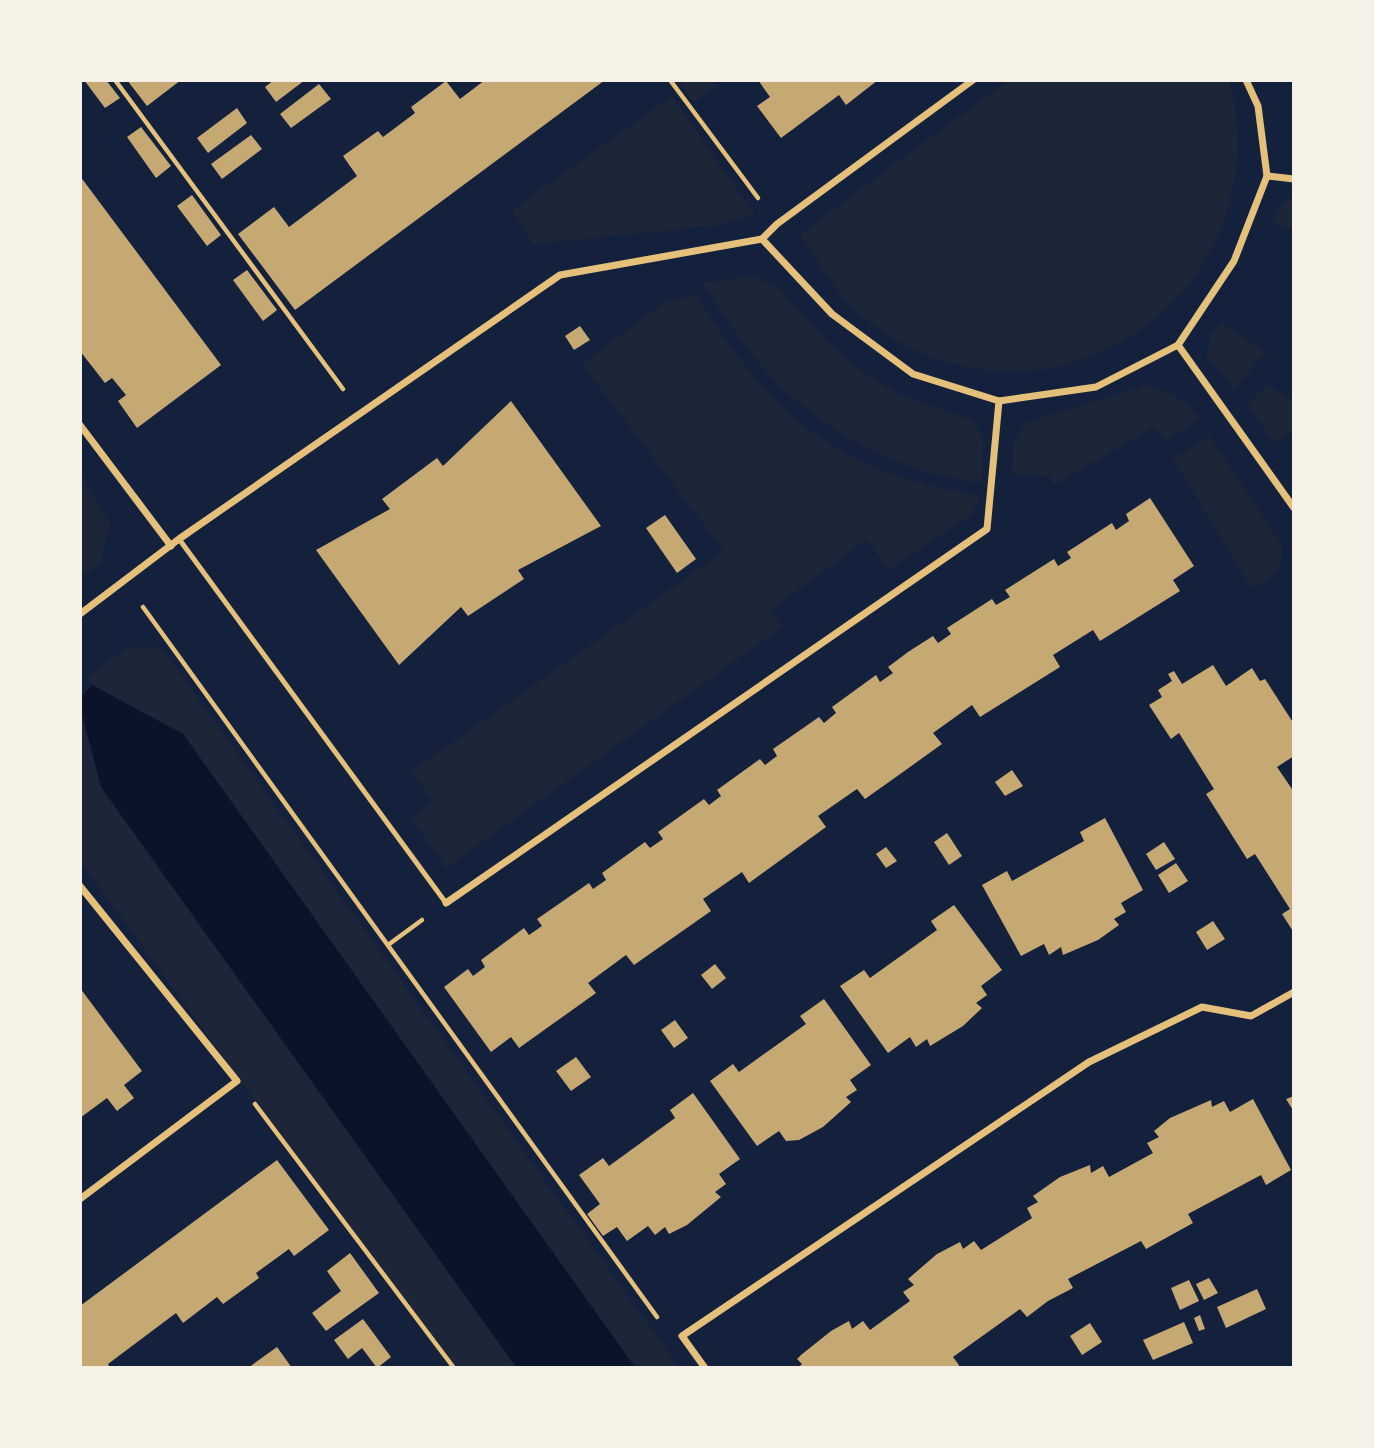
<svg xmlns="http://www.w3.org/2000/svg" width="1374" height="1448" viewBox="0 0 1374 1448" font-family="Barlow,sans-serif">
  <rect width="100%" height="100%" fill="#14213d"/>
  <g fill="#1d2539">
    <path d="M678 81H711L716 86 694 102Z"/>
    <path d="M1007 81H1229C1284 294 1051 454 873 325 840 301 821 267 800 234Z"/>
    <path d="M672 96 754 214 715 226 533 244 512 210Z"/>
    <path d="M1293 198V230L1272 221 1283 202Z"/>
    <path d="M753 276 780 289 828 343 865 373 900 395 972 420 984 438 981 483C965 480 949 478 933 474 864 453 796 413 752 354 734 332 719 307 703 283Z"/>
    <path d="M696 294C738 364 794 434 872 466 907 481 943 488 980 496L972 514 888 570 867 540 770 610 782 627 446 868 411 817 433 801 412 771 724 551 582 364 665 302Z"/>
    <path d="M1221 322 1265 353 1234 389 1207 357 1210 336Z"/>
    <path d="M1267 385 1293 401V430L1275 443 1247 405Z"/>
    <path d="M1145 386C1174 392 1180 396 1200 419L1166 441 1153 428 1054 485 1049 476 1012 474 1014 440 1027 422Z"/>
    <path d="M1210 436 1282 546C1282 574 1274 575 1252 588L1173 459Z"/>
    <path d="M80 473 110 523 100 564 81 577Z"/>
    <path d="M128 647H161L679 1367H634L183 734 92 685 87 677Z"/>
    <path d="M80 709 101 787 516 1367H449L81 862Z"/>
  </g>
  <path fill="#0b132b" d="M92 685 183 734 635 1367H516L101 787 81 709V697Z"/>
  <g fill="#c6a872">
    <path d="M84 80H106L120 98 105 108Z"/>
    <path d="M127 80H181L147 106Z"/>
    <path d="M274 80H305L276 102 265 87Z"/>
    <path d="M485 80H605L295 310 238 234 274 207 289 227 357 176 343 156 378 131 383 137 415 113 411 107 446 81 460 99Z"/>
    <path d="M758 80H878L846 105 839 95 781 138 757 106 770 97Z"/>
    <path d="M319 84 331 99 291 128 280 114Z"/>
    <path d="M237 108 247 123 208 153 197 138Z"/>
    <path d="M141 127 171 166 156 178 127 137Z"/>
    <path d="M251 135 262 149 222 179 211 164Z"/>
    <path d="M80 176 221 365 137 428 118 401 126 395 112 378 105 383 80 351Z"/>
    <path d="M192 195 221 235 207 246 177 206Z"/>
    <path d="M247 270 277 310 263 321 233 280Z"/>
    <path d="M580 326 590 340 574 350 565 336Z"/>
    <path d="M511 401 601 526 518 570 524 579 468 616 461 607 399 665 316 550 390 509 382 499 437 458 443 466Z"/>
    <path d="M1150 498 1194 566 1173 580 1180 591 1100 641 1093 630 1053 655 1060 667 980 717 972 705 933 733 942 744 903 772 865 799 857 789 818 816 826 827 749 883 742 872 703 899 711 911 634 965 626 955 588 983 596 993 519 1048 511 1037 491 1052 444 987 468 969 473 976 485 967 481 960 524 928 529 935 542 926 537 919 589 883 593 889 606 880 602 873 645 842 650 848 663 839 658 832 704 799 709 805 721 796 717 790 760 759 765 765 777 756 773 749 819 717 824 723 836 713 832 707 876 675 880 682 893 673 888 667 908 652 933 636 938 643 951 634 947 628 992 599 996 605 1010 597 1005 590 1054 559 1058 566 1071 558 1067 552 1112 523 1116 530 1129 521 1126 514Z"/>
    <path d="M665 515 696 559 677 573 646 528Z"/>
    <path d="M1213 665 1226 686 1252 668 1260 681 1265 679 1294 724V756L1277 767 1294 792V933L1282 914 1290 909 1255 854 1247 859 1206 794 1214 789 1179 733 1171 739 1149 705 1162 697 1158 690 1172 681 1168 674 1174 671 1182 684Z"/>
    <path d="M1012 770 1023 786 1005 796 995 782Z"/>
    <path d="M1105 818 1143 890 1121 903 1126 912 1114 919 1119 925 1098 940 1063 955 1061 947 1049 955 1044 944 1021 956 982 885 1007 871 1012 881 1084 841 1080 832Z"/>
    <path d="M947 833 962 856 949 865 934 842Z"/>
    <path d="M1164 842 1175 859 1156 870 1146 854Z"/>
    <path d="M886 847 897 861 886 868 876 854Z"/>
    <path d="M1176 863 1188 881 1169 893 1158 875Z"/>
    <path d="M954 905 1002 970 981 986 987 995 976 1003 982 1008 963 1026 930 1046 927 1039 916 1047 910 1037 888 1053 840 986 864 970 870 978 937 930 931 921Z"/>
    <path d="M1213 921 1225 939 1207 950 1196 932Z"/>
    <path d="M715 964 726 978 712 989 701 975Z"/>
    <path d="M80 988 142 1071 124 1085 134 1098 117 1111 107 1098 80 1118Z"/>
    <path d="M824 999 871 1065 850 1080 857 1090 846 1097 851 1102 823 1127 799 1140 786 1141 779 1131 757 1146 710 1081 733 1064 739 1072 806 1024 800 1016Z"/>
    <path d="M675 1020 688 1038 674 1048 661 1030Z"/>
    <path d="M576 1057 591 1077 571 1091 556 1071Z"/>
    <path d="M693 1093 740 1159 719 1174 726 1184 715 1192 721 1197 687 1225 669 1234 665 1227 655 1235 648 1226 627 1241 617 1227 603 1236 587 1214 600 1204 579 1175 603 1158 609 1166 675 1118 670 1110Z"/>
    <path d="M1294 1096V1112L1286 1099Z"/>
    <path d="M1253 1099 1291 1170 1266 1185 1261 1175 1188 1214 1193 1223 1146 1249 1141 1241 1068 1279 1073 1288 1048 1301 1027 1317 1020 1309 953 1357 959 1365 957 1368H798L802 1364 797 1359 801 1355 831 1331 849 1321 852 1329 863 1321 870 1330 910 1301 903 1292 914 1285 908 1279 937 1254 960 1242 963 1249 974 1241 981 1250 1032 1218 1027 1208 1038 1202 1033 1196 1060 1177 1090 1165 1091 1173 1103 1166 1109 1177 1153 1153 1147 1143 1159 1137 1154 1131 1170 1118 1211 1100 1212 1107 1224 1101 1230 1112Z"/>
    <path d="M277 1160 329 1230 294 1256 289 1249 256 1273 259 1278 223 1304 217 1297 183 1323 176 1313 108 1364 110 1368H80V1306Z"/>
    <path d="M350 1253 379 1293 326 1331 312 1313 341 1291 327 1271Z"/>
    <path d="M1209 1278 1218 1293 1204 1300 1196 1284Z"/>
    <path d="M1189 1280 1199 1301 1180 1310 1171 1288Z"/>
    <path d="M1257 1289 1266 1309 1226 1328 1217 1307Z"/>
    <path d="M1200 1315 1205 1329 1199 1331 1194 1318Z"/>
    <path d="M363 1319 391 1357 377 1368 362 1348 348 1359 334 1340Z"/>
    <path d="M1184 1322 1193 1343 1153 1360 1143 1340Z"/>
    <path d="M1090 1323 1102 1342 1082 1355 1070 1336Z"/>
    <path d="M277 1347 292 1368H248L263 1357Z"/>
  </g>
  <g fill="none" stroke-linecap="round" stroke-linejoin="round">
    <g stroke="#e5c07b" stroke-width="4.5">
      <path d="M115 80 343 389"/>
      <path d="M670 80 758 198"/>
      <path d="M143 607 657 1317"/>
      <path d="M388 945 422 920"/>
      <path d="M255 1104 454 1368"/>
    </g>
    <path stroke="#e5c07b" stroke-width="5" d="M179 539 446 903"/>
    <g stroke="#e5c07b" stroke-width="7">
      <path d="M1267 176 1294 179"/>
      <path d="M762 239 832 314 913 374 999 401 1096 387 1178 345 1234 261 1267 176 1258 106 1246 80"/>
      <path d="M1178 345 1294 508"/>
      <path d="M80 425 171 546"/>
      <path d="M80 614 179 539 560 275 762 239 777 224 973 80"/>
      <path d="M80 886 237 1081 80 1199"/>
      <path d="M446 903 987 529 999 401"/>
      <path d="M705 1368 682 1336 1089 1062 1202 1007 1251 1016 1294 992"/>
    </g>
  </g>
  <rect width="1374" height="1448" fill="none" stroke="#f6f1e7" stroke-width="164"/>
</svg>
